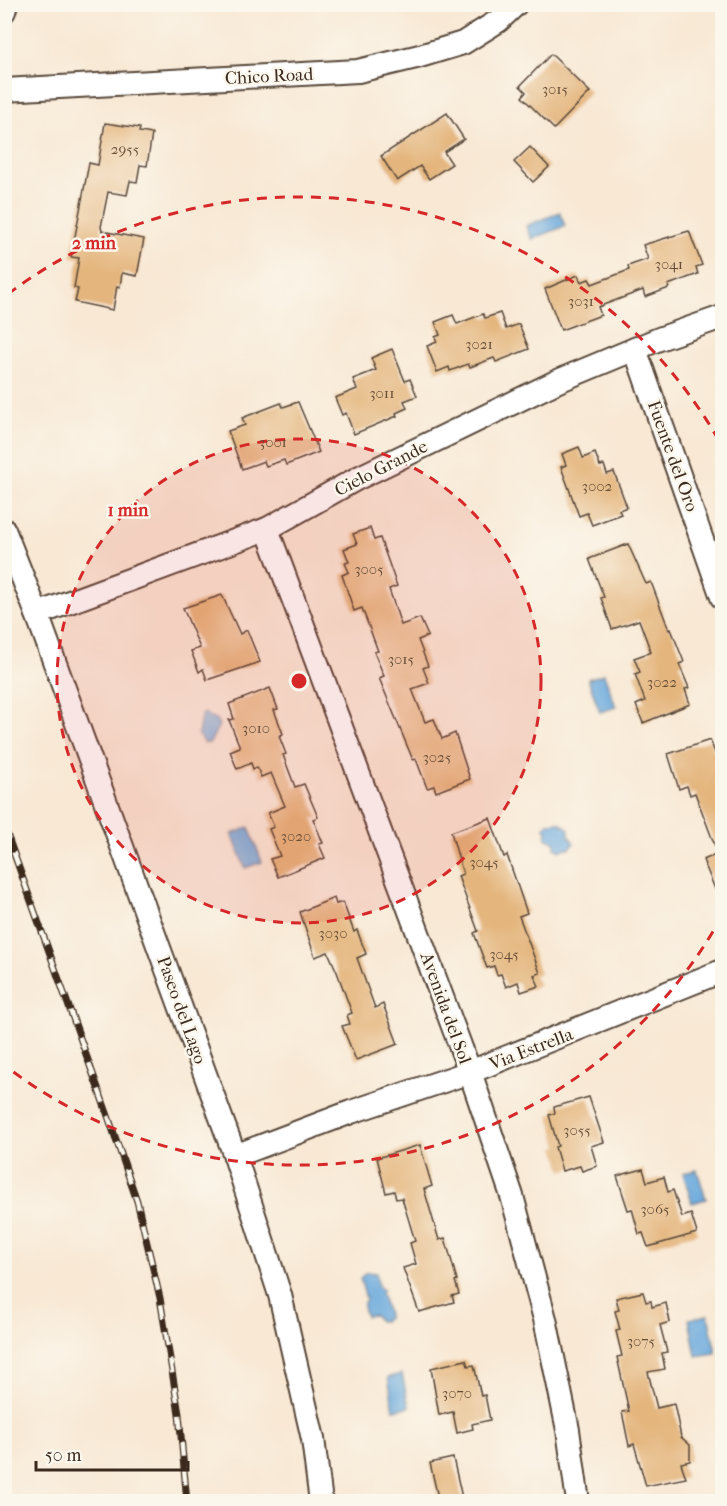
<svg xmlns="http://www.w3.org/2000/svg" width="727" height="1506" viewBox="0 0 727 1506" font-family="'IM FELL French Canon',serif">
  <rect width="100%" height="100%" fill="#fbf7ec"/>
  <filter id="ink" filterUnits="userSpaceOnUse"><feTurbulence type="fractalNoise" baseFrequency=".0167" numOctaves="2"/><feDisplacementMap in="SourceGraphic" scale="12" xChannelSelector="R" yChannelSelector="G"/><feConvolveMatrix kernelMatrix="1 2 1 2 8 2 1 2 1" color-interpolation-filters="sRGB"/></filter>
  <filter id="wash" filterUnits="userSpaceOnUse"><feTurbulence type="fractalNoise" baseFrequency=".008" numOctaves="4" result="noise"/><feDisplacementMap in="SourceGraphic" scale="24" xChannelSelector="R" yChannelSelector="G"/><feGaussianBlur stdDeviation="1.35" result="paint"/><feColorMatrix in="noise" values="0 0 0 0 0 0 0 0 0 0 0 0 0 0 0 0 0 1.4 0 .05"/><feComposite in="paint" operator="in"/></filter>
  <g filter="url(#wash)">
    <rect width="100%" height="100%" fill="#f8e8d4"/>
    <g fill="#69a8dc" stroke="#52697d" stroke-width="1.5">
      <path d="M560 212 565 226 532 239 526 226Z"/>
      <path d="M604 674 616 707 600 712 588 679Z"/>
      <path d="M205 713 209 717 216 719 219 725 210 743H204L198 735 201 715Z"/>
      <path d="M559 822 569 829V836L574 843 570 848H566L560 851 555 848V841L546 839 547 831 544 827 548 823Z"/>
      <path d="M249 827 262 862 245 868 232 834Z"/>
      <path d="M697 1170 706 1199 692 1203 683 1173Z"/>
      <path d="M367 1272 376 1273 378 1286 383 1290 381 1293 388 1314 387 1318 383 1321H379L374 1315 366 1316C362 1310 362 1305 366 1299L360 1278Z"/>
      <path d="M708 1315 716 1353 696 1356 689 1319Z"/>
      <path d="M402 1374 409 1407 394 1410 388 1377Z"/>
    </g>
    <g id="blocks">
      <g fill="#e4b57d">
        <path d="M551 54 590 92 554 129 522 97 526 92 520 86Z"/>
        <path d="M447 113 464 139 444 152 452 164 429 179 420 166 397 181 381 156Z"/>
        <path d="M105 123 140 128 139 132 152 134 147 166 140 165 137 182 130 181 127 195 108 192 101 227 102 231 144 239 137 276 122 273 120 287 117 286 113 310 75 302 78 289 74 288 79 258 71 257 89 163 98 165Z"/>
        <path d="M530 147 549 167 533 182 514 162Z"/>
        <path d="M689 231 702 265 696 267 698 274 668 285 669 288 645 297 643 290 598 307 601 315 561 330 545 289 578 275 581 282 589 279 592 284 629 270 628 266 648 259 643 245Z"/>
        <path d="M500 313 506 329 519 324 529 349 496 362 494 358 470 367 468 364 450 371 449 367 437 372 427 346 437 342 435 337 440 335 435 322 453 315 457 324 483 314 485 318Z"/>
        <path d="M392 349 405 381 410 379 417 396 404 401 407 408 396 413 397 416 354 434 346 413 342 415 335 398 357 389 353 379 376 370 371 358Z"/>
        <path d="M298 402 319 452 286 465 284 460 266 466 264 461 242 469 228 431 245 425 242 418 281 403 283 407Z"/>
        <path d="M579 447 583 458 595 453 600 466 604 465 607 474 614 472 627 507 619 510 621 514 592 525 587 513 579 516 561 467 566 465 562 454Z"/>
        <path d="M370 528 374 540 380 538 397 586 389 589 401 625 420 618 428 636 418 640 428 666 423 668 429 683 412 689 425 722 434 719 442 739 455 733 470 779 436 792 434 786 427 788 416 759 413 760 379 678 384 676 374 652 378 651 362 608 354 611 342 575 349 572 345 563 349 562 344 549 357 544 353 534Z"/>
        <path d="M628 544 646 584 651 582 669 630 671 629 684 662 679 664 689 688 685 689 690 704 643 723 636 705 645 701 635 674 640 672 634 658 651 652 639 620 612 629 601 598 604 597 589 559Z"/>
        <path d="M222 595 240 634 247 630 260 662 207 680 203 669 199 672 191 651 200 648 183 608Z"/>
        <path d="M270 688 278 709 274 710 283 734 279 736 286 754 283 755 295 787 304 784 318 817 313 819 323 843 319 844 325 858 278 877 270 859 280 856 269 829 274 827 268 813 285 806 271 773 261 777 257 767 253 769 251 763 237 769 230 751 240 747 229 720 234 719 229 704Z"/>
        <path d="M710 740 723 773V781L716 783 723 799 722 906 703 860 718 854 695 793 690 795 687 786 679 789 668 754Z"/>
        <path d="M490 818 504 857 507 855 527 913 519 916 540 973 534 975 539 986 521 992 518 982 506 987 501 974 497 975 494 966 487 968 474 933 478 931 458 876 463 874 451 832Z"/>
        <path d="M334 898 336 904 343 902 354 932 357 930 366 954 357 958 375 1008 383 1004 398 1044 356 1060 342 1026 350 1024 347 1015 352 1013 337 972 328 952 315 957 300 912Z"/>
        <path d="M589 1097 604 1142 591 1146 597 1166 582 1171 580 1166 562 1171 555 1147 558 1146 549 1115 555 1113 554 1107Z"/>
        <path d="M420 1145 432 1186 424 1189 439 1240 445 1238 457 1280 455 1281 459 1294 452 1296 454 1302 419 1312 403 1268 416 1264 410 1243 415 1241 402 1198 396 1199 394 1191 386 1193 377 1158Z"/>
        <path d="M643 1169 647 1182 664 1177 668 1192 673 1190 682 1217 691 1214 697 1233 648 1247 643 1233 639 1234 632 1209 628 1210 617 1176Z"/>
        <path d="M643 1292 646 1302 651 1301 652 1307 666 1303 670 1322 660 1325 667 1352 662 1353 665 1369 648 1372 657 1408 674 1404 681 1437 690 1445V1461L681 1463 686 1478 646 1486 634 1444 629 1446 622 1412 629 1411 617 1357 622 1356 616 1331 620 1330 615 1311 619 1310 616 1298Z"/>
        <path d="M466 1360 468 1366 474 1365 481 1396 485 1395 490 1420 472 1424 473 1429 457 1433 453 1412 439 1415 431 1368Z"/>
        <path d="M453 1458 463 1502H439L430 1463Z"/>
      </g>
    </g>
  </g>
  <g filter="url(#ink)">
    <use href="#blocks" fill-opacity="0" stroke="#574639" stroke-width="1.5"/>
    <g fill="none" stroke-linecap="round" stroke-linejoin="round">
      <g stroke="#574639" stroke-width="26">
        <g id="minor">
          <path d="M4 11 6 4"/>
          <path d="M4 90 358 71 420 56 463 43 498 21 516 4"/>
          <path d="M635 349 722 597"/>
          <path d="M267 529 470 1072 512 1196 545 1319 568 1430 578 1502"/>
          <path d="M4 530 37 614 235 1156 280 1295 313 1439 321 1502"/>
          <path d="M37 614 267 529 358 478 558 381 659 339 722 317"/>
          <path d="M235 1156 351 1112 470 1072 722 971"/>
        </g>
      </g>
      <use href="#minor" stroke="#fff" stroke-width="22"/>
      <g stroke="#3b2a1e" stroke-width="7">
        <path id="rail" d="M4 826 107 1113 137 1201 160 1298 179 1414 187 1502"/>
      </g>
      <use href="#rail" stroke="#fbf7ec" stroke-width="4.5" stroke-dasharray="14" stroke-linecap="butt"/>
    </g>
  </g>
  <circle cx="299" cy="681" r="242" fill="#d62828" fill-opacity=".12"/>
  <g fill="none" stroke="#d62828" stroke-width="3" stroke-dasharray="10 8">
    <circle cx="299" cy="681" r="242"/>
    <path d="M722 916A484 484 0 0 1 8 1068M8 294A484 484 0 0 1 722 446"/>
  </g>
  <g text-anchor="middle" stroke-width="5" stroke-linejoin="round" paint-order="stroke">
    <g font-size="15" fill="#654d36">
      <text x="555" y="94">3015</text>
      <text x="125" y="154">2955</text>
      <text x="669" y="269">3041</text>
      <text x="581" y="306">3031</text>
      <text x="479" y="349">3021</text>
      <text x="382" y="398">3011</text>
      <text x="273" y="447">3001</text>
      <text x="597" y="491">3002</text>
      <text x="369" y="574">3005</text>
      <text x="401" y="664">3015</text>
      <text x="662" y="687">3022</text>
      <text x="256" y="733">3010</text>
      <text x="437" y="762">3025</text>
      <text x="296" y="841">3020</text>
      <text x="484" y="867">3045</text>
      <text x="333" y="938">3030</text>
      <text x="504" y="959">3045</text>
      <text x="577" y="1135">3055</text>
      <text x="655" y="1214">3065</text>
      <text x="641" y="1346">3075</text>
      <text x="457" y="1398">3070</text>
    </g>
    <g font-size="18" fill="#3b2a1e" stroke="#fbf7ec">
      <text transform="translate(269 76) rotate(-3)" y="6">Chico Road</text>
      <text transform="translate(673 456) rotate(70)" y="6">Fuente del Oro</text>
      <text transform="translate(381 468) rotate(-27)" y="6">Cielo Grande</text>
      <text transform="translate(446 1008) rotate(70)" y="6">Avenida del Sol</text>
      <text transform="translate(182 1010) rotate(70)" y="6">Paseo del Lago</text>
      <text transform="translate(531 1049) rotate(-21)" y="6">Via Estrella</text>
    </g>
  </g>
  <circle cx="299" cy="681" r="9" fill="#d62828" stroke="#fbf7ec" stroke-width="3"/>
  <g font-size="18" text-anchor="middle" font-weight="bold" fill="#d62828" stroke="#fbf7ec" stroke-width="5" stroke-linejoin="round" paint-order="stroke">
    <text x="94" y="249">2 min</text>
    <text x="128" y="516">1 min</text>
  </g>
  <rect width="727" height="1506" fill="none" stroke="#fbf7ec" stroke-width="24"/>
  <path d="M36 1461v9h152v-9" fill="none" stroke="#3b2a1e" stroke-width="3"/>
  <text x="45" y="1461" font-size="18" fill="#3b2a1e" stroke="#fbf7ec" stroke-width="4.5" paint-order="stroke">50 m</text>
</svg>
